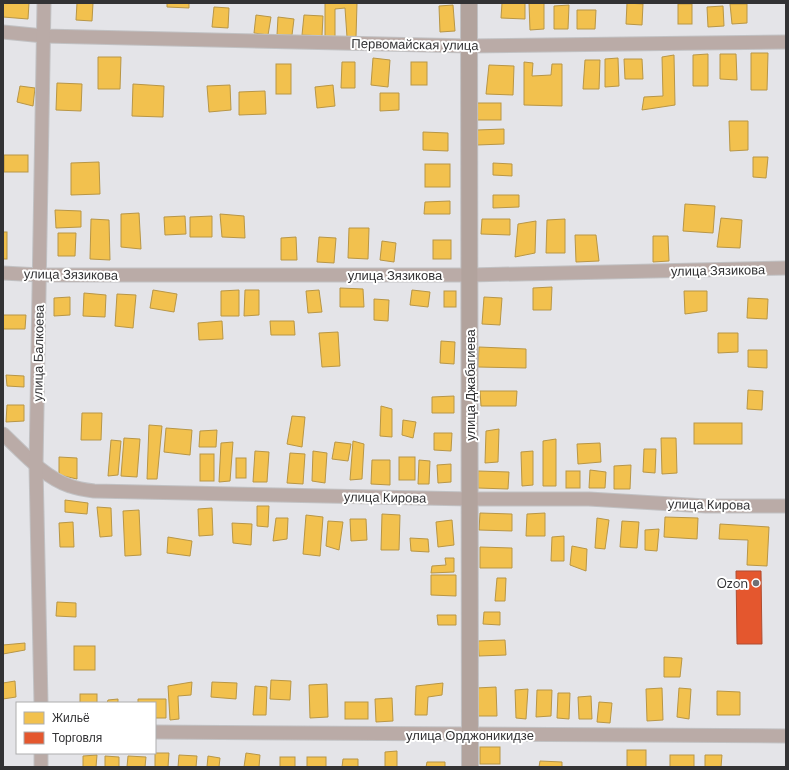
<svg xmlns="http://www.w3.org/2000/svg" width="789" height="770" viewBox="0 0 789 770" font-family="'DM Sans',sans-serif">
  <rect width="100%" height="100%" fill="#e4e4e8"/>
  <g fill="#f2c14e" stroke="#b89646">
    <path d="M3 3H29L28 19 3 17Z"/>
    <path d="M77 3H93L92 21 76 20Z"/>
    <path d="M167 3H189V8L167 7Z"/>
    <path d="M325 3H357L356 37H347L345 8 335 9V37H325Z"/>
    <path d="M502 3H525V19L501 18Z"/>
    <path d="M529 3H544V29L530 30Z"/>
    <path d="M627 3 643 4 642 25 626 24Z"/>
    <rect x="678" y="4" width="14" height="20"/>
    <path d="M730 4H747V23L732 24Z"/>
    <path d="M453 5 455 31 440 32 439 6Z"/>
    <path d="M569 5 568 29H554V6Z"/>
    <path d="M723 6 724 26 708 27 707 7Z"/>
    <path d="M214 7 229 8 228 28 212 27Z"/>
    <path d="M577 10H596L595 29H577Z"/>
    <path d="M256 15 271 17 268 35 254 33Z"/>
    <path d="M304 15 323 16 322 36 302 35Z"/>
    <path d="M278 17 294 19 292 35H277Z"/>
    <path d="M751 53H768L767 90H751Z"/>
    <path d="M708 54V86H693V55Z"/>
    <path d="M720 54H736L737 80 720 79Z"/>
    <path d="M674 55 675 105 642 110 644 97 663 96 662 57Z"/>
    <path d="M98 57H121L120 89H98Z"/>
    <path d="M373 58 390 60 388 87 371 85Z"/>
    <path d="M618 58 619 86 605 87V59Z"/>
    <path d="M624 59H642L643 79H625Z"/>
    <path d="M585 60H600L599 89H583Z"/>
    <path d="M342 62H355V88H341Z"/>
    <rect x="411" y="62" width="16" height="23"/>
    <path d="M524 62 533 63 532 76 551 75 552 64H562V106L524 105Z"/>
    <rect x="276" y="64" width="15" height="30"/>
    <path d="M489 65 514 66 513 95 486 94Z"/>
    <path d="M57 83 82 84 81 111 56 110Z"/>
    <path d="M133 84 164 86 163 117 132 116Z"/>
    <path d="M230 85 231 110 209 112 207 86Z"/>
    <path d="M333 85 335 106 317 108 315 87Z"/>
    <path d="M20 86 35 88 33 106 17 102Z"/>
    <path d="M265 91 266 114 239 115V92Z"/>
    <path d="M380 93H399V110L380 111Z"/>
    <rect x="476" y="103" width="25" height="17"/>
    <path d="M729 121H748V150L730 151Z"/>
    <path d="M504 129V144L477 145V130Z"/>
    <path d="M423 132 448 133V151L423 150Z"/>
    <rect x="4" y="155" width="24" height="17"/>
    <path d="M753 157H768L766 178 753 177Z"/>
    <path d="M99 162 100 194 71 195V163Z"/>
    <path d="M493 163 512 164V176L493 175Z"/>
    <rect x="425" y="164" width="25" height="23"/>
    <path d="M493 195H519V207L493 208Z"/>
    <path d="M450 201V214H424L425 202Z"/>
    <path d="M685 204 715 206 713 233 683 231Z"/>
    <path d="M55 210 81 211V227L56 228Z"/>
    <path d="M139 213 141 249 121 247V214Z"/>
    <path d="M220 214 244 216 245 238 222 237Z"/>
    <path d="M185 216 186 234 165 235 164 217Z"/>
    <path d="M212 216V237H190V217Z"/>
    <path d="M721 218 742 220 740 248 717 247Z"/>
    <path d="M91 219 109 220 110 260 90 259Z"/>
    <path d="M482 219H510V235L481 234Z"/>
    <path d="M565 219V253H546L547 220Z"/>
    <path d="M536 221 535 253 515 257 518 224Z"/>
    <path d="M349 228H369L368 259 348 258Z"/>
    <rect x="3" y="232" width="4" height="27"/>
    <path d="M58 233H76L75 256H58Z"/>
    <path d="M575 235H596L599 261 576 262Z"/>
    <path d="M653 236H668L669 261 653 262Z"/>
    <path d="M296 237 297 260H281V238Z"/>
    <path d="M319 237 336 238 334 263 317 262Z"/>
    <rect x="433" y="240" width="18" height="19"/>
    <path d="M382 241 396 243 394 262 380 260Z"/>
    <path d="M552 287 551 310H533V288Z"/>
    <path d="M340 288 363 289 364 307H340Z"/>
    <path d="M153 290 177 294 174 312 150 308Z"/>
    <path d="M239 290V316H221V291Z"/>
    <path d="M245 290H259V315L244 316Z"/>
    <path d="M319 290 322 312 308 313 306 291Z"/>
    <path d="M412 290 430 292 428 307 410 305Z"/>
    <rect x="444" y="291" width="12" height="16"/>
    <path d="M684 291H707V311L685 314Z"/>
    <path d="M84 293 106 295 105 317 83 316Z"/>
    <path d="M117 294 136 295 133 328 115 326Z"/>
    <path d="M70 297V315L54 316V298Z"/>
    <path d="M484 297 502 298 500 325 482 324Z"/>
    <path d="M748 298 768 299 767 319 747 318Z"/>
    <path d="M374 299 389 300 388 321 374 320Z"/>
    <path d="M3 315H26L25 329H3Z"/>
    <path d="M222 321 223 339 199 340 198 323Z"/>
    <path d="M270 321H294L295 335H271Z"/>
    <path d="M338 332 340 366 322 367 319 333Z"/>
    <path d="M718 333H738V352L718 353Z"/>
    <path d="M441 341 455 342 454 364 440 363Z"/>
    <path d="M479 347 526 349V368L478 367Z"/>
    <path d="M748 350H767V368L748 367Z"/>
    <path d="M6 375 24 376V387L7 386Z"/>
    <path d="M748 390 763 391 762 410 747 409Z"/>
    <path d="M480 391H517L516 406H481Z"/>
    <path d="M454 396V413H432V397Z"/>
    <path d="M7 405H24V421L6 422Z"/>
    <path d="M381 406 392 409V437L380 436Z"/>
    <path d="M82 413H102L101 440H81Z"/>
    <path d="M292 416 305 417 302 447 287 444Z"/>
    <path d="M403 420 416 422 413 438 402 435Z"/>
    <rect x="694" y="423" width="48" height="21"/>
    <path d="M149 425 162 426 157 479H147Z"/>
    <path d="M166 428 192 430 190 455 164 452Z"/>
    <path d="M499 429 498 462 485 463 486 431Z"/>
    <path d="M217 430 216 447H199L200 431Z"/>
    <path d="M434 433H452L451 451 434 450Z"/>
    <path d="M124 438 140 439 137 477 121 476Z"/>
    <path d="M661 438H676L677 473 662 474Z"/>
    <path d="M556 439V486H543V441Z"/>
    <path d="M111 440 121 441 118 475 108 476Z"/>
    <path d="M353 441 364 444 362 479 350 480Z"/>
    <path d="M233 442 230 481 219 482 221 443Z"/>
    <path d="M335 442 351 444 348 461 332 459Z"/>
    <path d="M600 443 601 462 578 464 577 444Z"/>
    <path d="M644 449H656L655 473 643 472Z"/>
    <path d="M255 451 269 452 267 482H253Z"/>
    <path d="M313 451 327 453 325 483 312 481Z"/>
    <path d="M533 451V485L522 486 521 452Z"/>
    <path d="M290 453 305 454 303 484 287 483Z"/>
    <rect x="200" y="454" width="14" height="27"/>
    <path d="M59 457 77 458V479L59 475Z"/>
    <rect x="399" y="457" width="16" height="23"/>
    <rect x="236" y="458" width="10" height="20"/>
    <path d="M372 460H390V485L371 484Z"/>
    <path d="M419 460 430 461 429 484H418Z"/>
    <path d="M451 464V482L438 483 437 465Z"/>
    <path d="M631 465 630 489H614V466Z"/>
    <path d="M590 470 606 472 605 488H589Z"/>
    <path d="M478 471 509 472 508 489 478 488Z"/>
    <rect x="566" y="471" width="14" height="17"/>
    <path d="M65 500 88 503 87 514 65 512Z"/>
    <path d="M257 506H269L268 527 257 526Z"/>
    <path d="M97 507 111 508 112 536 100 537Z"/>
    <path d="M212 508 213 535 199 536 198 509Z"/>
    <path d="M139 510 141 555 125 556 123 511Z"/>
    <path d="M480 513 512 514V531L479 530Z"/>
    <path d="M545 513V536H526L527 514Z"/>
    <path d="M382 514 400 515 399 550H381Z"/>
    <path d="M306 515 323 517 320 556 303 554Z"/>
    <path d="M665 517 698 518 697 539 664 537Z"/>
    <path d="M276 518H288L287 539 273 541Z"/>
    <path d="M597 518 609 520 605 549 595 548Z"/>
    <path d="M350 519H366L367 540 351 541Z"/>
    <path d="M452 520 454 545 438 547 436 522Z"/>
    <path d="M328 521 343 522 339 550 326 546Z"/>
    <path d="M622 521 639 522 637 548 620 547Z"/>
    <path d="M73 522 74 547H60L59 523Z"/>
    <path d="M232 523 252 524 251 545 233 543Z"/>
    <path d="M720 524 769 527 767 566 747 565 748 540 719 539Z"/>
    <path d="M659 529 657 551 645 550V530Z"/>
    <path d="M564 536V561H551L552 537Z"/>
    <path d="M168 537 192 541 190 556 167 553Z"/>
    <path d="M410 538 428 539 429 552 411 551Z"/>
    <path d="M572 546 587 549 586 571 570 565Z"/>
    <path d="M480 547 512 548V568H480Z"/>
    <path d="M445 558H454V572L431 573 432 566 446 565Z"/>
    <path d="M431 575H456V596L431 595Z"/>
    <path d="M497 578H506L505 601H495Z"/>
    <path d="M57 602 76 603V617L56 616Z"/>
    <path d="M484 612H500V625L483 624Z"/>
    <path d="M437 615H456V625H438Z"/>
    <path d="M505 640 506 655 479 656 478 641Z"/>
    <path d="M25 643V650L3 654V645Z"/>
    <rect x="74" y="646" width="21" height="24"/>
    <path d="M664 657 682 658 680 677H664Z"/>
    <path d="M271 680 291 681 290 700 270 699Z"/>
    <path d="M15 681 16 697 3 699V683Z"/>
    <path d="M192 682 191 695 178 696 179 719 170 720 168 686Z"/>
    <path d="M212 682 237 683 236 699 211 697Z"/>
    <path d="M443 683 442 695 428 697 427 715H415L416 686Z"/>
    <path d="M327 684 328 717 310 718 309 685Z"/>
    <path d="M255 686 267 687 266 715H253Z"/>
    <path d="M496 687 497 716H477L476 688Z"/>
    <path d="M662 688 663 720 647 721 646 689Z"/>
    <path d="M679 688 691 689 689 719 677 717Z"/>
    <path d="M528 689 526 719 516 718 515 690Z"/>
    <path d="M537 690H552L551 716 536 717Z"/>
    <path d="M717 691 740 692V715H717Z"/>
    <path d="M558 693H570L569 719 557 718Z"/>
    <rect x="80" y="694" width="17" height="9"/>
    <path d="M591 696 592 719H579L578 697Z"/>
    <path d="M392 698 393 721 376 722 375 699Z"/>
    <path d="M118 699V703H107L108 700Z"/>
    <path d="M138 699H166V718H155V703H138Z"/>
    <rect x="345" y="702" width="23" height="17"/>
    <path d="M599 702 612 703 610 723 597 722Z"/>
    <rect x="480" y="747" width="20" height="17"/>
    <rect x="627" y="750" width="19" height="17"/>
    <path d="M397 751V767H385V752Z"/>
    <path d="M155 753H169L168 767H155Z"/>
    <path d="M246 753 260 755 259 767H244Z"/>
    <path d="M97 755 96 767H83V756Z"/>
    <path d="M179 755 197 756 196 767H178Z"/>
    <rect x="670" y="755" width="24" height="12"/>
    <path d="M705 755H722L721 767H705Z"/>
    <path d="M105 756 119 757V767H105Z"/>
    <path d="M128 756 146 757 145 767H127Z"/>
    <path d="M208 756 220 758 219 767H207Z"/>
    <rect x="280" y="757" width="15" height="10"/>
    <rect x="307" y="757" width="19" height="10"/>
    <path d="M343 759H358V767H342Z"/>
    <path d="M540 761 562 762V767H539Z"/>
    <path d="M427 762H445V767H426Z"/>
  </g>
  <path fill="#e4572e" stroke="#af4c30" d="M736 571H761L762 644H737Z"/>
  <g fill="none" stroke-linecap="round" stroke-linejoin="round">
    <g stroke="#c1c1c3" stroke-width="15">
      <g id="minor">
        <path d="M3 32 44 36 469 46 786 42"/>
        <path d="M3 273 40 275H470L786 268"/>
        <path d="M3 434C22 452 45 478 70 486 78 489 86 490 94 491L470 499H589L706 506H786"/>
        <path d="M41 703 36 466 44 3"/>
        <path d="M155 732 786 736"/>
        <path d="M41 753V767"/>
      </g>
    </g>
    <g stroke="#c1c1c3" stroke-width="18">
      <path id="major" d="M469 3 470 767"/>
    </g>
    <use href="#minor" stroke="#baaba7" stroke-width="13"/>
    <use href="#major" stroke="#b2a39d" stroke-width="16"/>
  </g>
  <circle fill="#707073" stroke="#fff" stroke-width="1.5" cx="756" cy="583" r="4"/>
  <g text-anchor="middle" stroke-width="4" stroke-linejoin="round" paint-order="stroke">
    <g font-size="13" fill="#323234" stroke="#fff">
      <text transform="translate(415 44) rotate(1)" y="5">Первомайская улица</text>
      <text transform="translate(718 270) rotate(-1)" y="5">улица Зязикова</text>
      <text transform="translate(71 274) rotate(1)" y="5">улица Зязикова</text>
      <text x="395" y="280">улица Зязикова</text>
      <text transform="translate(38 353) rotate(-89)" y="5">улица Балкоева</text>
      <text transform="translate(470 385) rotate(-90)" y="5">улица Джабагиева</text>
      <text transform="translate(385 497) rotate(1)" y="5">улица Кирова</text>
      <text transform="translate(709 504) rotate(1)" y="5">улица Кирова</text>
      <text x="470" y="740">улица Орджоникидзе</text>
    </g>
    <g font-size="13" fill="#323234" stroke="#fff" text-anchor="end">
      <text x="748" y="588">Ozon</text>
    </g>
  </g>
  <rect width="789" height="770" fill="none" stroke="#323234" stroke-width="8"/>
  <rect x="16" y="702" width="140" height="52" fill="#ffffff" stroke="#adadae"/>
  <rect x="24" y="712" width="20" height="12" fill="#f2c14e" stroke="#adadae"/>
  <text x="52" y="722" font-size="12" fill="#323234">Жильё</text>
  <rect x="24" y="732" width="20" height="12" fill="#e4572e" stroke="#adadae"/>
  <text x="52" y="742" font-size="12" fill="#323234">Торговля</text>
</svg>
